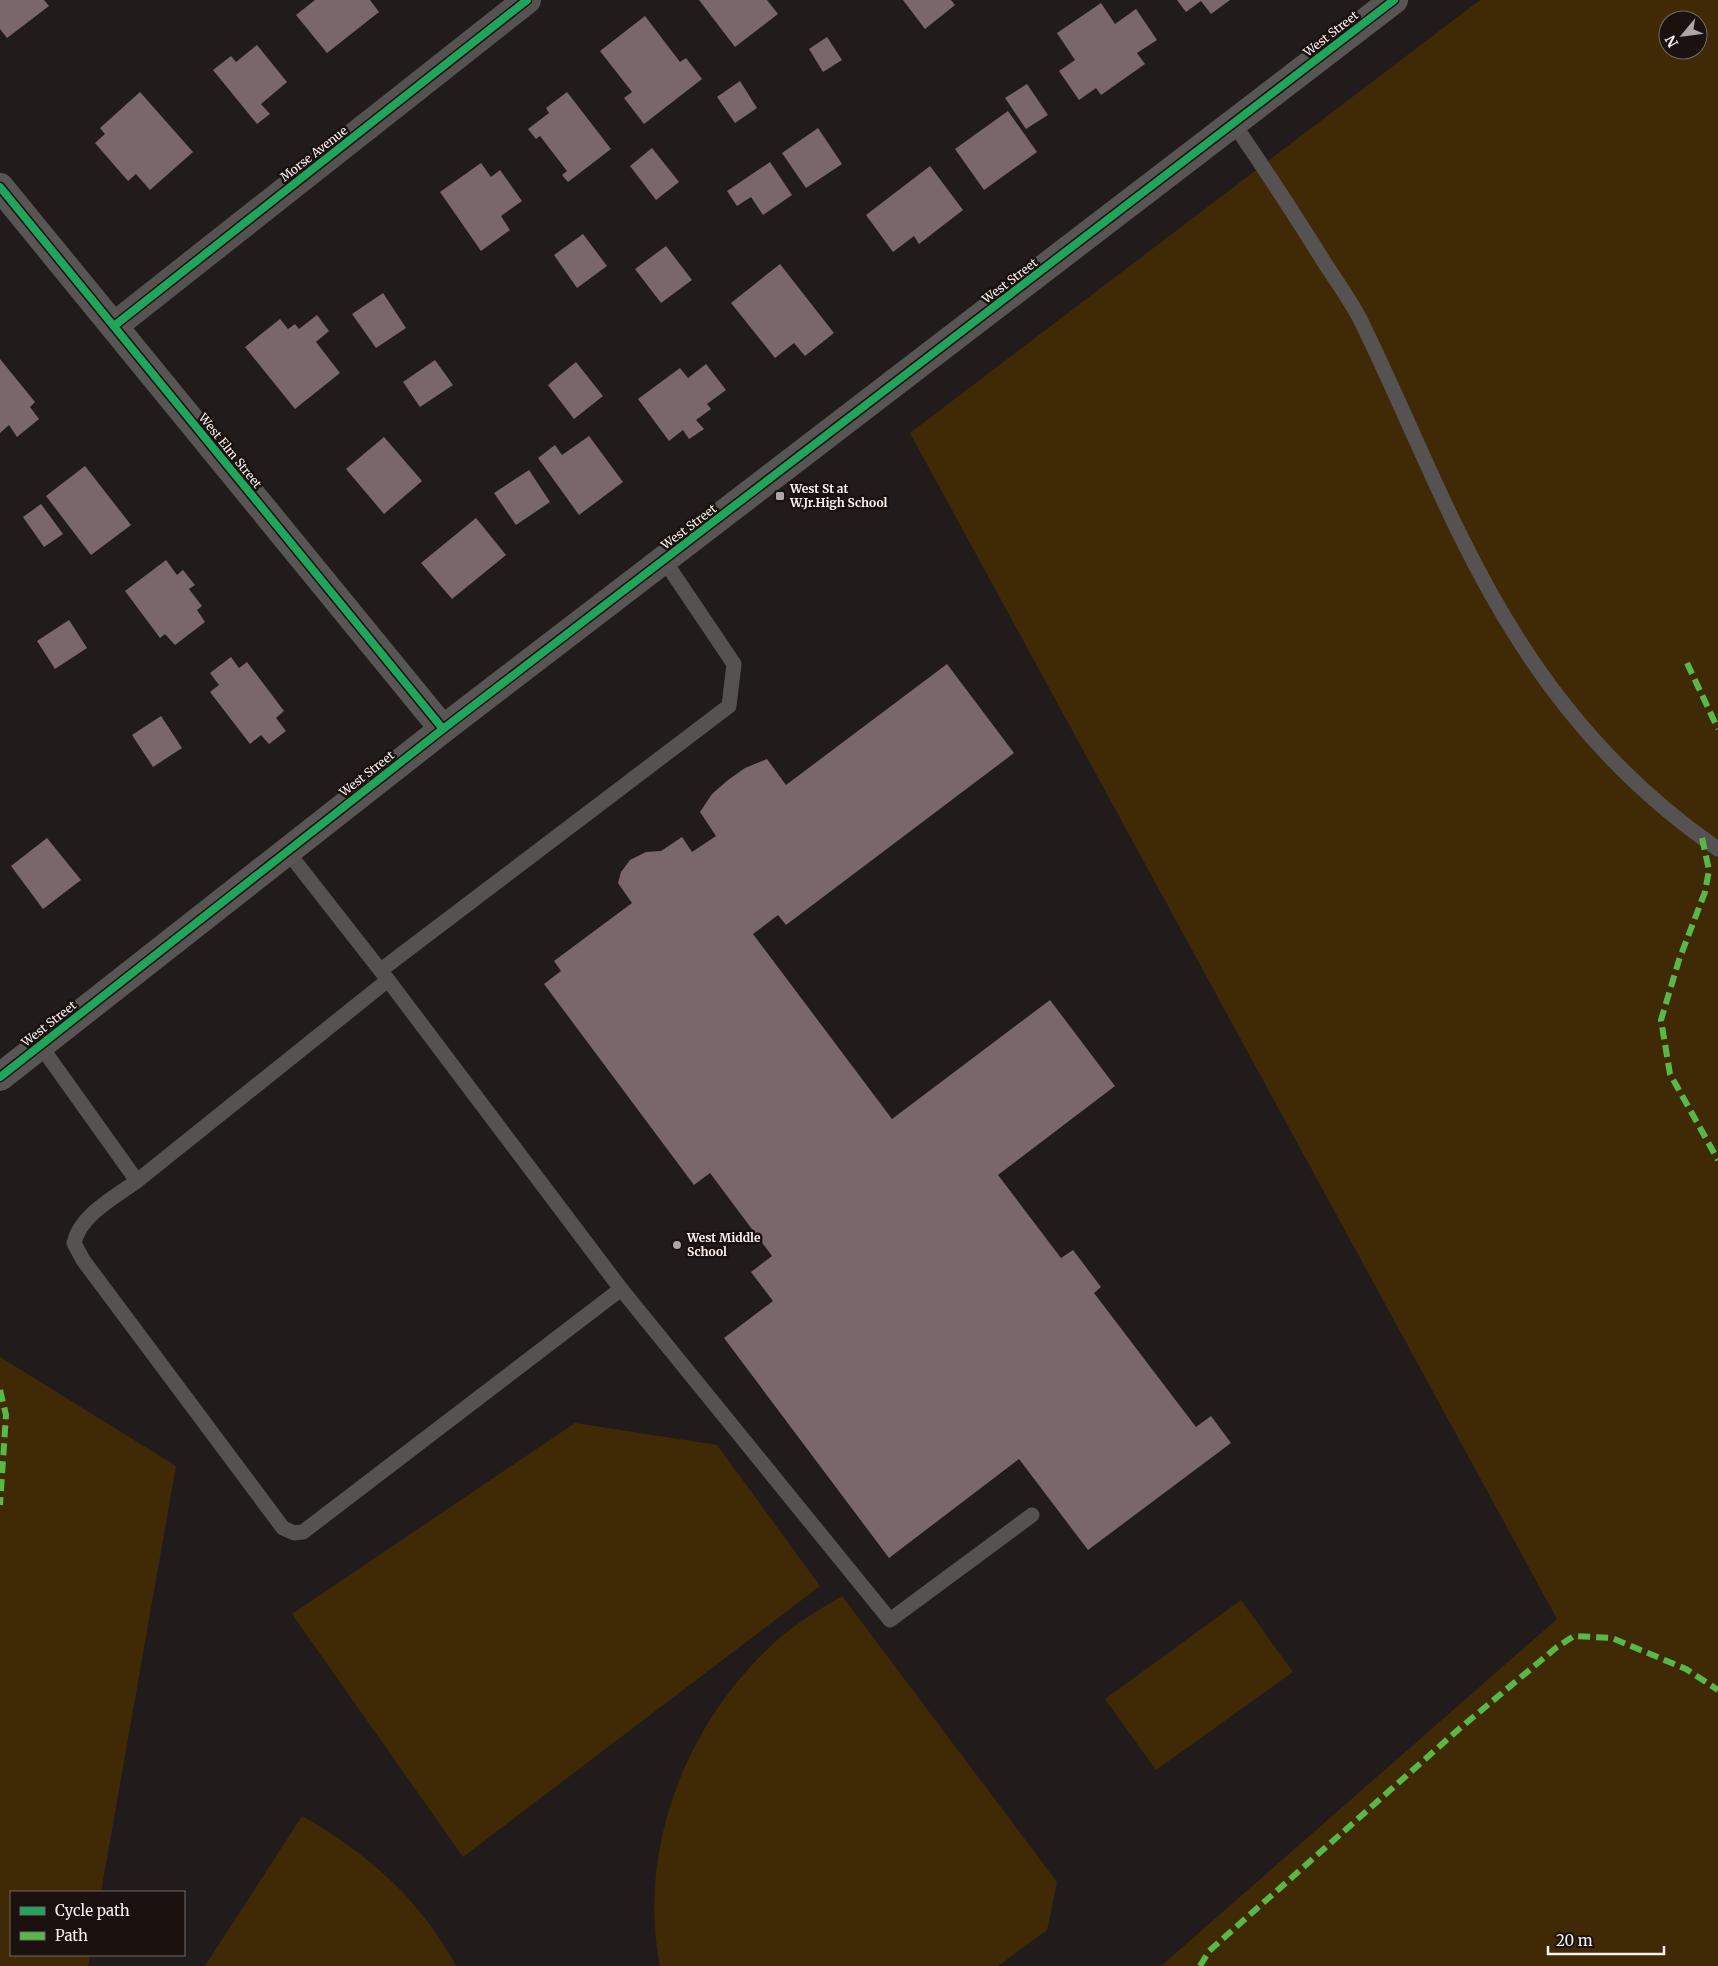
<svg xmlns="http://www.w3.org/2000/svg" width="1718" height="1966" viewBox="0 0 1718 1966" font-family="Merriweather,serif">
  <rect width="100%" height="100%" fill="#211c1b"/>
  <g fill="#402a06" fill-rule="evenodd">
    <path d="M1480 0H1718V1966H1161L1557 1619 910 433ZM1668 20H1698V50H1668Z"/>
    <path d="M0 1357 176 1466 101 1892H11V1955H90L88 1966H0Z"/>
    <path d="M575 1423 717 1445 820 1586 463 1857 292 1614Z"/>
    <path d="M842 1596 1057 1882 1047 1930 998 1966H660C636 1845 690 1715 782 1636 801 1620 822 1608 842 1596Z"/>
    <path d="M1241 1600 1293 1672 1156 1770 1105 1699Z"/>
    <path d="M302 1816C367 1853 420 1899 456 1966H205Z"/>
  </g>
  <g fill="#7a676a">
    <path d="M0 0H44L49 6 7 38 0 29Z"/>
    <path d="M315 0H370L379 12 327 53 296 15Z"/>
    <path d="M699 0H767L778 14 735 47Z"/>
    <path d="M903 0H951L955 5 925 29Z"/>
    <path d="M1177 0H1230L1211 14 1201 1 1186 12Z"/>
    <path d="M1101 3 1115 24 1136 9 1157 40 1137 53 1145 64 1101 95 1096 88 1079 100 1059 71 1075 60 1057 33Z"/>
    <path d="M645 16 680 62 686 58 702 79 644 124 624 98 632 92 600 51Z"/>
    <path d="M827 37 842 60 823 72 809 49Z"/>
    <path d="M257 45 287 82 261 104 270 114 257 124 213 70 231 56 236 62Z"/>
    <path d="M740 81 757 108 735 123 717 97Z"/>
    <path d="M1027 84 1048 115 1026 129 1005 98Z"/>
    <path d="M140 92 193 152 150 190 136 174 128 181 95 143 105 134 100 128Z"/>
    <path d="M567 92 611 149 568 182 562 175 567 171 540 136 536 139 528 129 549 113 546 108Z"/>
    <path d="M1008 111 1037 152 984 190 955 149Z"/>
    <path d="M818 128 842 164 806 188 782 153Z"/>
    <path d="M652 148 679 182 656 200 630 166Z"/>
    <path d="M770 162 792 195 763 215 751 197 737 206 727 191Z"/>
    <path d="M481 163 491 177 500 170 522 201 501 216 510 230 481 251 440 192Z"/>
    <path d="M930 166 963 210 919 244 914 236 893 252 866 215Z"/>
    <path d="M583 234 607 266 577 288 554 255Z"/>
    <path d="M666 246 692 280 661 303 635 269Z"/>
    <path d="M780 264 834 333 805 356 794 343 775 358 731 303Z"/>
    <path d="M383 293 406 328 376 348 352 314Z"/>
    <path d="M317 315 329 331 316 342 340 373 295 409 245 347 280 319 288 329 295 324 299 329Z"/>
    <path d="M0 359 35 402 30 407 39 419 17 437 9 425 0 433Z"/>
    <path d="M435 360 453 385 420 407 403 382Z"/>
    <path d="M576 362 603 396 574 419 548 385Z"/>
    <path d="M706 364 726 390 707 404 711 409 696 420 704 429 689 439 683 430 669 441 638 399 680 368 688 378Z"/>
    <path d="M589 436 623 482 579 515 538 458 555 445 562 455Z"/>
    <path d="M384 437 422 481 384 514 346 469Z"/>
    <path d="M85 466 131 525 91 555 46 496Z"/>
    <path d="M529 470 550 502 516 525 494 493Z"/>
    <path d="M41 504 63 534 44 547 23 517Z"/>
    <path d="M476 518 506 555 452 599 421 563Z"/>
    <path d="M166 560 177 575 183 570 195 585 189 589 202 606 197 610 205 622 175 645 165 634 160 638 125 591Z"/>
    <path d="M69 620 87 648 55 669 37 641Z"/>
    <path d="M231 657 239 668 247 662 284 711 276 718 286 731 269 744 261 735 250 744 210 692 219 685 210 673Z"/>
    <path d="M947 664 1014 753 786 925 778 915 753 934 892 1119 1050 1000 1115 1086 998 1175 1061 1258 1073 1250 1101 1287 1094 1293 1196 1427 1211 1416 1231 1443 1088 1550 1019 1459 889 1558 724 1338 773 1301 751 1272 772 1256 710 1173 694 1185 544 984 561 971 554 961 632 903 618 883 621 872 630 860 646 852 661 851 682 837 692 852 716 836 700 812 712 794 728 780 745 768 767 759 786 785Z"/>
    <path d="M161 716 182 748 153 767 132 735Z"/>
    <path d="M47 838 81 880 43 909 11 866Z"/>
  </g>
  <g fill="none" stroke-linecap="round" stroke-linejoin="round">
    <g stroke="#555251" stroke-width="15">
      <path d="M1234 124C1264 168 1293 212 1321 257 1334 278 1350 299 1361 321 1413 427 1454 539 1518 639 1570 721 1638 794 1718 849"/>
      <path d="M287 851 388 980 621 1289 890 1620 1032 1515"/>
      <path d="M381 970 729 706 734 664 664 560"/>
      <path d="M388 980 137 1181C115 1197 80 1215 74 1243L83 1260 283 1528 294 1533 303 1532 621 1289"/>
      <path d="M40 1045 137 1181"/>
    </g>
    <path stroke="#555251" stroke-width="28" d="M114 326 527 0"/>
    <g stroke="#585554" stroke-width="28">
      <path d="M0 187 443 729"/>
      <path d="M0 1077 443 729 1394 0"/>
    </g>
    <g stroke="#58b947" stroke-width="6" stroke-dasharray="12 6" stroke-linecap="butt">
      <path d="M1687 663 1718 729"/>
      <path d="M1702 838 1709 870 1705 892 1679 960 1661 1020 1670 1074 1718 1160"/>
      <path d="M0 1390 6 1415 0 1505"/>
      <path d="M1200 1966 1209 1951 1459 1729 1557 1647 1574 1636 1612 1638 1686 1669 1718 1690"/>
    </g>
    <g stroke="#1b110f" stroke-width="11">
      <g id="cycleway">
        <path d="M0 187 443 729"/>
        <path d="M114 326 527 0"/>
        <path d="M0 1077 443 729 1394 0"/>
      </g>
    </g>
    <use href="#cycleway" stroke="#20a55d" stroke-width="8"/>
  </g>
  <g fill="#ada6a5" stroke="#1b110f" stroke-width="2">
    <rect x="775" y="491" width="10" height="10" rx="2.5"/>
    <circle cx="677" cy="1245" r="5"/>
  </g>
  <g text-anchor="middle" stroke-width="5" stroke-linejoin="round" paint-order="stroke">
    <g font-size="12" fill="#f8f1f0" stroke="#1b110f">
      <text transform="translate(1331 34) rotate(-38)" y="4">West Street</text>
      <text transform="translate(314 154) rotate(-38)" y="4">Morse Avenue</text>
      <text transform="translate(1010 281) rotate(-37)" y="4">West Street</text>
      <text transform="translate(230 451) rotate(51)" y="4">West Elm Street</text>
      <text transform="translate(689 527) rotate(-37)" y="4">West Street</text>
      <text transform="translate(367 774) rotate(-38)" y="4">West Street</text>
      <text transform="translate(49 1024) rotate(-38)" y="4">West Street</text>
    </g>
    <g font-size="12" font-weight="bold" fill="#f8f1f0" stroke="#1b110f" text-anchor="start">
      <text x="790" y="493">West St at<tspan x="790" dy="14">W.Jr.High School</tspan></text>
      <text x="687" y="1242">West Middle<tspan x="687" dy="14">School</tspan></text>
    </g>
  </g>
  <rect x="10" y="1891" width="175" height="65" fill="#1b110f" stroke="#736b69"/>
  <rect x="20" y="1907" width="25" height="8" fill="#20a55d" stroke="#736b69"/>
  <text x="55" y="1916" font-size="15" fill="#f8f1f0">Cycle path</text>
  <rect x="20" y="1932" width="25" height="8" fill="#58b947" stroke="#736b69"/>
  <text x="55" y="1941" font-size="15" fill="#f8f1f0">Path</text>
  <g transform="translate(1683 35) rotate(241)"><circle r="24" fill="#1b110f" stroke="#736b69"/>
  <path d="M0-4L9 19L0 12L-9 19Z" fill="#ada6a5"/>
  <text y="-8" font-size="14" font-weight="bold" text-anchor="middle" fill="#f8f1f0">N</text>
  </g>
  <path d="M1548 1946v8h116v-8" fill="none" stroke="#f8f1f0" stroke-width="2.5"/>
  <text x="1556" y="1946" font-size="15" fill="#f8f1f0" stroke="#1b110f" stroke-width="4" paint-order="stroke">20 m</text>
</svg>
